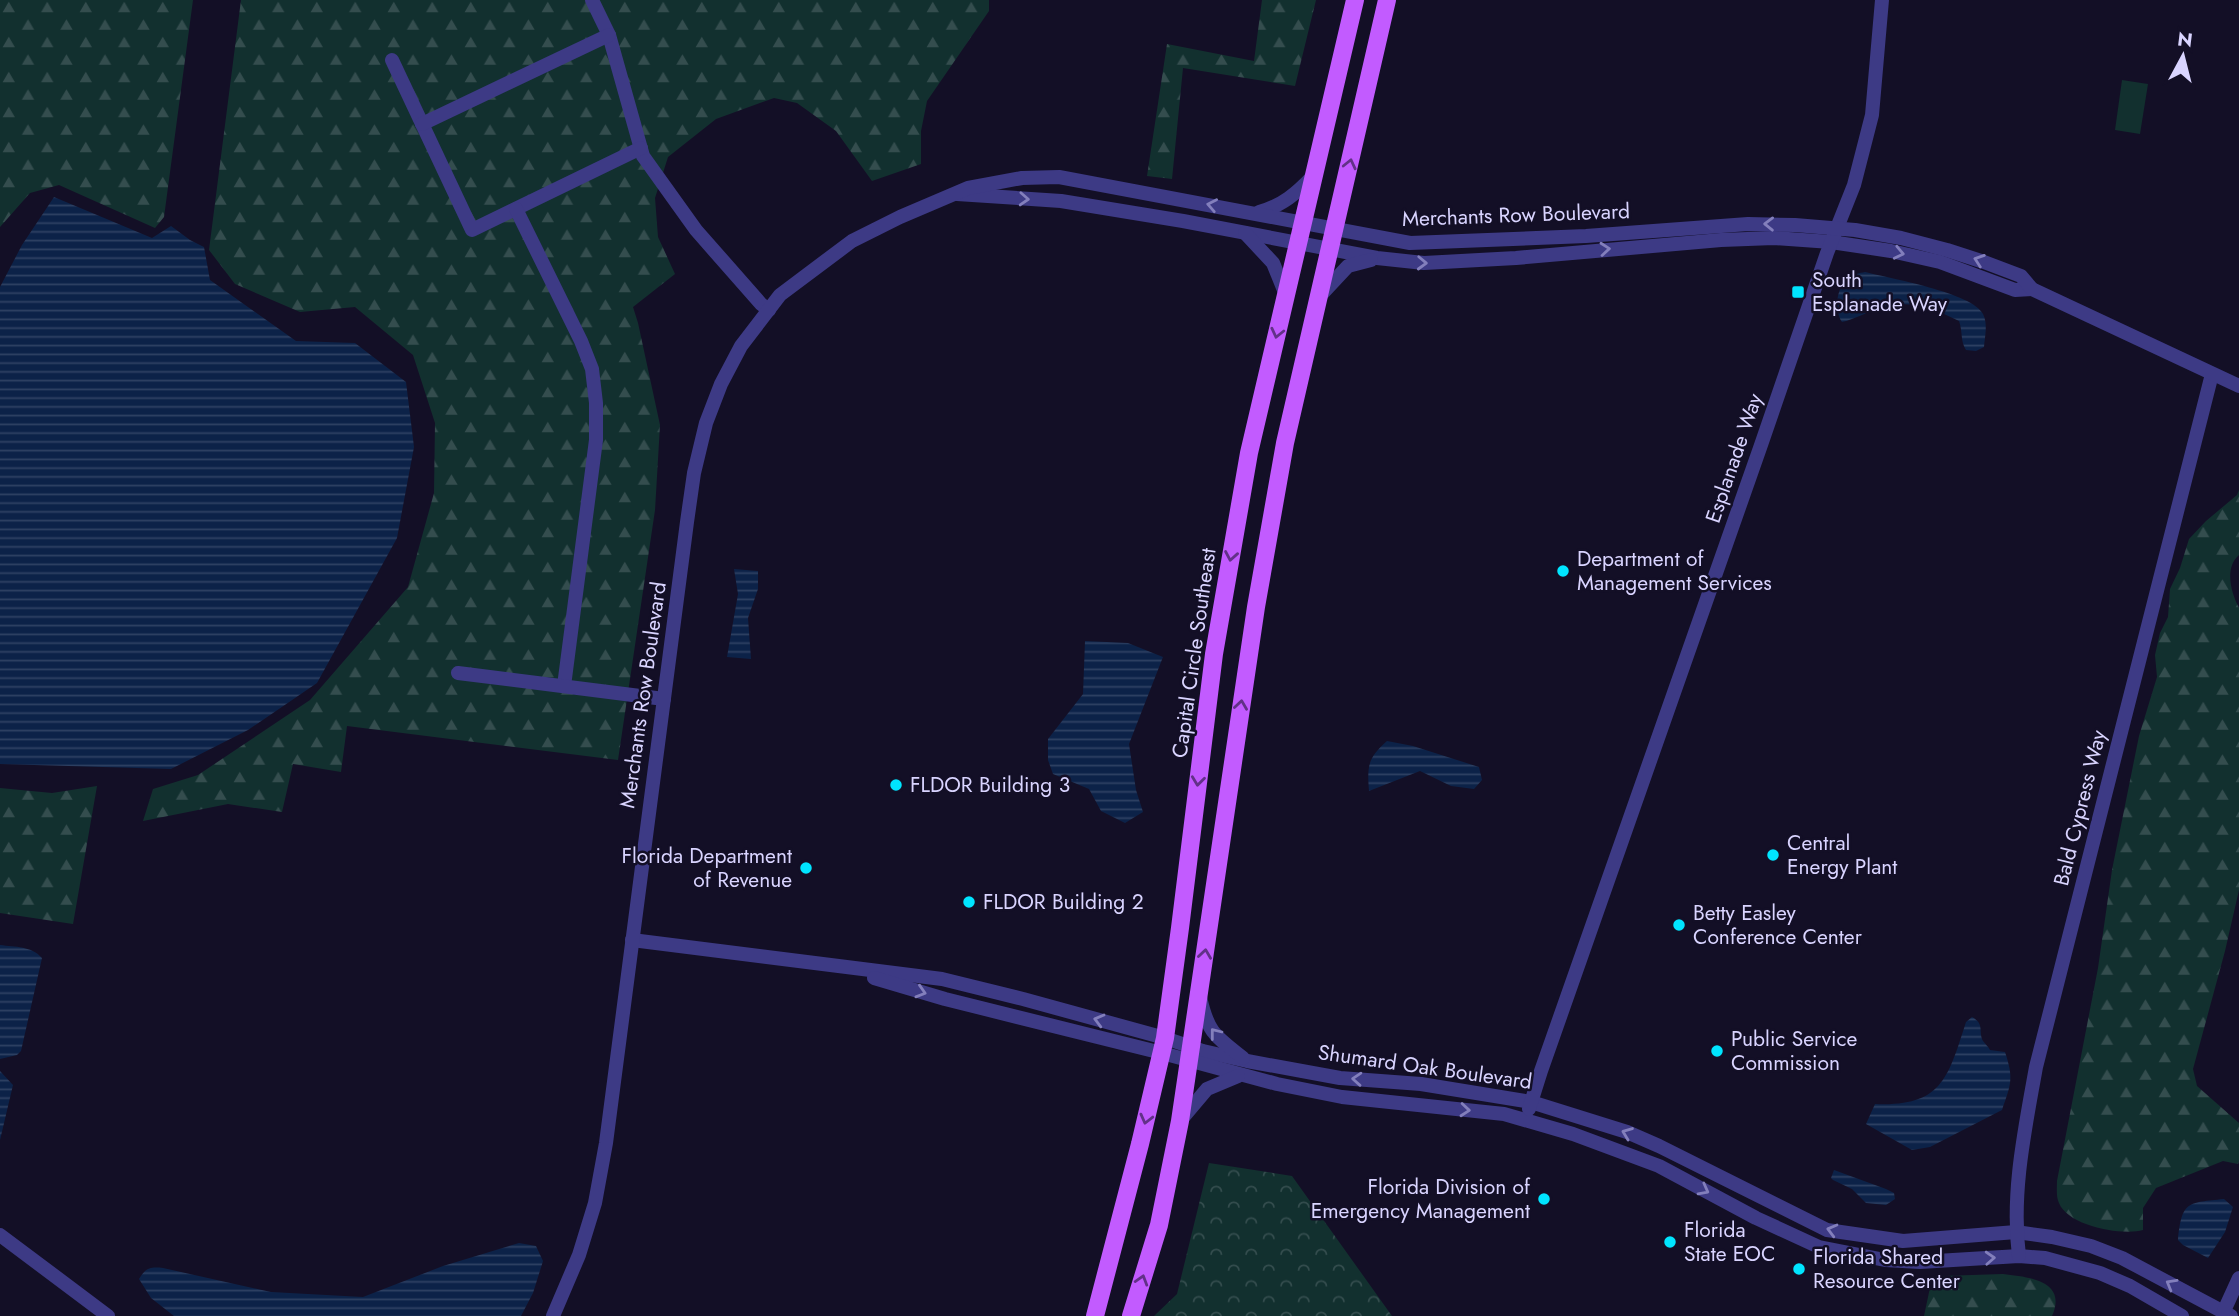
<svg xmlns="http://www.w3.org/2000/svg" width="2239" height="1316" viewBox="0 0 2239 1316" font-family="Jost,sans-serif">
  <defs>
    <pattern id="forest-firs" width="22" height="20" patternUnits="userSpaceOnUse" patternTransform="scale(1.75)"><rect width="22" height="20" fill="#12302f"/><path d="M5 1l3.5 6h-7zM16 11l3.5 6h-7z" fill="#344d4e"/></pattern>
    <pattern id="park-crowns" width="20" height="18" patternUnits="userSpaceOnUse" patternTransform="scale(1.75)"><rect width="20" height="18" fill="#12302f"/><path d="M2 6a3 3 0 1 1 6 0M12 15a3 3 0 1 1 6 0" fill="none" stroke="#344d4e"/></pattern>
    <pattern id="water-rules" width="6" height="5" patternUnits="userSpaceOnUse" patternTransform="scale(1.75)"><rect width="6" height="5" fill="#0c2248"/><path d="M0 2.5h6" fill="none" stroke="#2f4163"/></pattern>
  </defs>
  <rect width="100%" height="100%" fill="#130f26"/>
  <g fill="url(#forest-firs)">
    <path d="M0 0H193L164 217 155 228 59 185 30 193 0 227Z"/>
    <path d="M241 0H989V11L927 101 921 131V164L872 181 836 131 797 103 774 98 716 119 668 157 655 198 658 237 675 274 633 307 638 323 660 425 655 510 618 760 347 726 341 772 293 764 282 812 228 804 143 821 153 789 198 775 310 700 408 587 434 493 435 423 413 355 355 307 300 312 235 284 209 250Z"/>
    <path d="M1262 0H1316L1295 86 1183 68 1172 179 1147 176 1167 44 1254 61Z"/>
    <path d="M2239 490V555C2224 568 2231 593 2239 608V890L2225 951 2193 1069 2197 1086 2239 1123V1161L2238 1164 2223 1161 2156 1188 2143 1208V1230C2122 1236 2068 1226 2059 1203 2056 1197 2057 1188 2057 1181L2098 968 2112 870 2139 736 2157 677 2155 655 2160 633 2168 617 2170 589 2180 568 2189 539 2206 521 2237 495Z"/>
    <path d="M97 786 73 924 0 913V788L52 793Z"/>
    <path d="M2003 1274C2027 1277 2068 1280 2052 1316H1924L1931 1283 1942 1276Z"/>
  </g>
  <path fill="url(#park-crowns)" d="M1209 1163 1292 1176 1392 1316H1154L1177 1294Z"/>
  <path fill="#12302f" d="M2122 80 2148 84 2140 134 2115 130Z"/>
  <g fill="url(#water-rules)">
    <path d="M54 197 152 238 171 226 190 240 204 247 210 280 296 341 355 343 406 382 414 447 397 538 317 683 248 730 171 769 0 764V287L22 245Z"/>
    <path d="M1865 272C1889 278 1973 293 1983 314 1988 324 1985 336 1984 347L1976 351 1966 350C1960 341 1963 332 1959 321 1931 308 1911 299 1879 308 1866 312 1856 319 1842 322 1834 310 1836 288 1848 278 1853 274 1860 273 1865 272Z"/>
    <path d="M734 569 758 571V589L748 618 751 659 727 657 738 594Z"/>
    <path d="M1085 641 1128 643 1163 657 1129 744 1136 790 1143 812 1125 823 1101 811 1089 789 1053 774 1048 760V739L1083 694Z"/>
    <path d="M1387 741 1413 746 1479 767 1482 780 1474 789 1451 786 1420 771 1369 791C1367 765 1368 758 1387 741Z"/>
    <path d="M0 945C15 947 32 946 42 958L21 1051 17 1055 0 1059Z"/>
    <path d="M1972 1017C1985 1024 1978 1031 1983 1041 1985 1044 1988 1046 1990 1050L2005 1052C2014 1079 2011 1084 2002 1110L1930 1147 1912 1150 1866 1124 1875 1104C1942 1107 1948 1078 1966 1022Z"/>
    <path d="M0 1071 13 1085 0 1140Z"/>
    <path d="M1834 1170 1886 1189 1894 1193 1895 1199 1886 1205 1866 1203 1852 1189 1833 1180 1831 1178Z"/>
    <path d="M2224 1199 2233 1207 2225 1232 2208 1258 2183 1245 2178 1240C2182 1200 2188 1203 2224 1199Z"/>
    <path d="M519 1243 536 1246 543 1261 533 1293 521 1316H174L151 1298 139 1279C146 1267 151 1267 163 1268L271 1292 363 1297 443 1266Z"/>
  </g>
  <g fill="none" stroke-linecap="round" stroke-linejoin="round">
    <g stroke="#3d3a85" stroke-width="14">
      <path d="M592 0 609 35 643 156 696 230 761 304 769 310"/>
      <path d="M392 60 472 230 641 148"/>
      <path d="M422 124 609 35"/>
      <path d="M957 194 1061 201 1183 221 1377 258 1424 263 1516 258 1721 240 1774 238 1831 242 1891 251 1940 262 2015 290 2032 289"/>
      <path d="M516 209 581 341 592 369 596 403V440L564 686"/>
      <path d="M1259 212C1282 206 1297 193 1313 176"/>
      <path d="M1245 233 1273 263 1286 295"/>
      <path d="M1320 296 1348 266 1371 260"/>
      <path d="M458 673 664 699"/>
      <path d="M632 940 942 979 1023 999 1165 1038 1203 1051 1247 1061 1340 1078 1421 1084 1531 1102 1627 1132 1659 1146 1827 1230 1903 1241 2016 1232 2052 1237 2091 1246 2122 1258 2231 1316"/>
      <path d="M874 978 945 999 1162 1053 1277 1084 1342 1097 1504 1114 1573 1134 1659 1166 1756 1218 1819 1247 1885 1260 1920 1262 2019 1256 2045 1258 2100 1273 2130 1286 2182 1316"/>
      <path d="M1200 997C1208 1033 1215 1036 1243 1058"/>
      <path d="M1529 1109 1541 1071 1761 445 1827 253 1854 185 1872 115 1882 0"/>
      <path d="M1180 1121 1207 1089 1238 1076"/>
      <path d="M0 1235 108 1316"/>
      <path d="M2019 1256C2011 1193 2025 1129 2036 1067L2212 374"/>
      <path d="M2223 1313 2239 1278"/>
      <path d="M553 1316 579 1255 595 1203 606 1143 687 522 694 473 706 423 721 384 741 346 780 295 852 241 900 217 968 188 1022 178 1059 177 1410 243 1586 236 1748 224 1795 225 1855 230 1901 238 1947 250 1984 262 2021 276 2032 289 2239 386"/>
    </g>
    <g stroke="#c25bff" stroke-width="18">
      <path d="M1095 1316 1140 1144 1165 1038 1180 928 1214 654 1249 453 1355 0"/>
      <path d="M1131 1316 1159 1225 1180 1121 1256 607 1285 443 1387 0"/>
    </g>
  </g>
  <defs><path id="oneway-chevron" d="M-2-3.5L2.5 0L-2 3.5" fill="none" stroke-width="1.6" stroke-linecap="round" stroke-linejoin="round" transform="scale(1.75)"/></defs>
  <g stroke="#623188">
    <use href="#oneway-chevron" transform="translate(1350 164) rotate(-77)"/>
    <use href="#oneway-chevron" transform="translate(1277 333) rotate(103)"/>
    <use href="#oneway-chevron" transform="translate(1231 556) rotate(100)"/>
    <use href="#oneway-chevron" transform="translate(1241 705) rotate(-82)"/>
    <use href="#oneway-chevron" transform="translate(1198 781) rotate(97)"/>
    <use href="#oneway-chevron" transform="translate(1205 954) rotate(-82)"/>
    <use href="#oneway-chevron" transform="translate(1146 1119) rotate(104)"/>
    <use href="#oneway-chevron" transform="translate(1142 1280) rotate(-73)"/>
  </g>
  <g stroke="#837fbc">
    <use href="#oneway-chevron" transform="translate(1024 199) rotate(3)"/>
    <use href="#oneway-chevron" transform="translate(1212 205) rotate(-169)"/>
    <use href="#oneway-chevron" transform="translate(1769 224) rotate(-179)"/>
    <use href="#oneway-chevron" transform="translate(1605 249) rotate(-5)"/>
    <use href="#oneway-chevron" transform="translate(1899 253) rotate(12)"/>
    <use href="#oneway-chevron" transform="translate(1979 260) rotate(-161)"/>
    <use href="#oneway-chevron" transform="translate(1422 263) rotate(2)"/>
    <use href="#oneway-chevron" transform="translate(921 992) rotate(17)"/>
    <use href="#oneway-chevron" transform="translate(1099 1020) rotate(-165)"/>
    <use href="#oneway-chevron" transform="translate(1215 1033) rotate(-128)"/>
    <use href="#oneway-chevron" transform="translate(1357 1079) rotate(-176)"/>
    <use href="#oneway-chevron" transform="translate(1465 1110) rotate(5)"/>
    <use href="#oneway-chevron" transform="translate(1627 1133) rotate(-159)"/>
    <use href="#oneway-chevron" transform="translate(1704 1190) rotate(28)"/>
    <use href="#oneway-chevron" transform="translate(1832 1230) rotate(-165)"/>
    <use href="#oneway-chevron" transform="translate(1990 1258) rotate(-3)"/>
    <use href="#oneway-chevron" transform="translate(2171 1284) rotate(-150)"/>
  </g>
  <g fill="#00e5ff" stroke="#130f26" stroke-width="2.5">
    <rect x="1791" y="285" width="14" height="14" rx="3.5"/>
    <circle cx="1563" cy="571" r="7"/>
    <circle cx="896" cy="785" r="7"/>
    <circle cx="1773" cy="855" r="7"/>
    <circle cx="806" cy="868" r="7"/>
    <circle cx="969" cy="902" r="7"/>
    <circle cx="1679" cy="925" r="7"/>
    <circle cx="1717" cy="1051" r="7"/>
    <circle cx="1544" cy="1199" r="7"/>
    <circle cx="1670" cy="1242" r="7"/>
    <circle cx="1799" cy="1269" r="7"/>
  </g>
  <g text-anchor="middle" stroke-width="5" stroke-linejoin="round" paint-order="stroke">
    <g font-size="21" fill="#d9d4ff" stroke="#130f26">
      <text transform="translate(1516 215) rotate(-2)" y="7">Merchants Row Boulevard</text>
      <text transform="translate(1734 458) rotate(-71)" y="7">Esplanade Way</text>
      <text transform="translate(1194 653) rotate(-82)" y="7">Capital Circle Southeast</text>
      <text transform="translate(643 695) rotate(-82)" y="7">Merchants Row Boulevard</text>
      <text transform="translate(2080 808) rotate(-76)" y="7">Bald Cypress Way</text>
      <text transform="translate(1425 1067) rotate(8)" y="7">Shumard Oak Boulevard</text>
    </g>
    <g font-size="21" fill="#d9d4ff" stroke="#130f26" text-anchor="start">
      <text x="1812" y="287">South<tspan x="1812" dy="24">Esplanade Way</tspan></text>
      <text x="1577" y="566">Department of<tspan x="1577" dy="24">Management Services</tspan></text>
      <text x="910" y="792">FLDOR Building 3</text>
      <text x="1787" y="850">Central<tspan x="1787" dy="24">Energy Plant</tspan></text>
      <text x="792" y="863" text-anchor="end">Florida Department<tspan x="792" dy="24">of Revenue</tspan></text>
      <text x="983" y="909">FLDOR Building 2</text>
      <text x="1693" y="920">Betty Easley<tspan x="1693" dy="24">Conference Center</tspan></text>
      <text x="1731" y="1046">Public Service<tspan x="1731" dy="24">Commission</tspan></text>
      <text x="1530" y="1194" text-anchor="end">Florida Division of<tspan x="1530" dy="24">Emergency Management</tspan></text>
      <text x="1684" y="1237">Florida<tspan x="1684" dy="24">State EOC</tspan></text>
      <text x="1813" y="1264">Florida Shared<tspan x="1813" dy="24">Resource Center</tspan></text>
    </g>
  </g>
  <g transform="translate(2183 56) rotate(7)" stroke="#130f26" stroke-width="5" paint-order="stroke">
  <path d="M0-5L12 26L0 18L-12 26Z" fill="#d9d4ff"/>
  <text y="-10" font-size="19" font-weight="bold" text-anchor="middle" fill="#d9d4ff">N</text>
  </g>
</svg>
